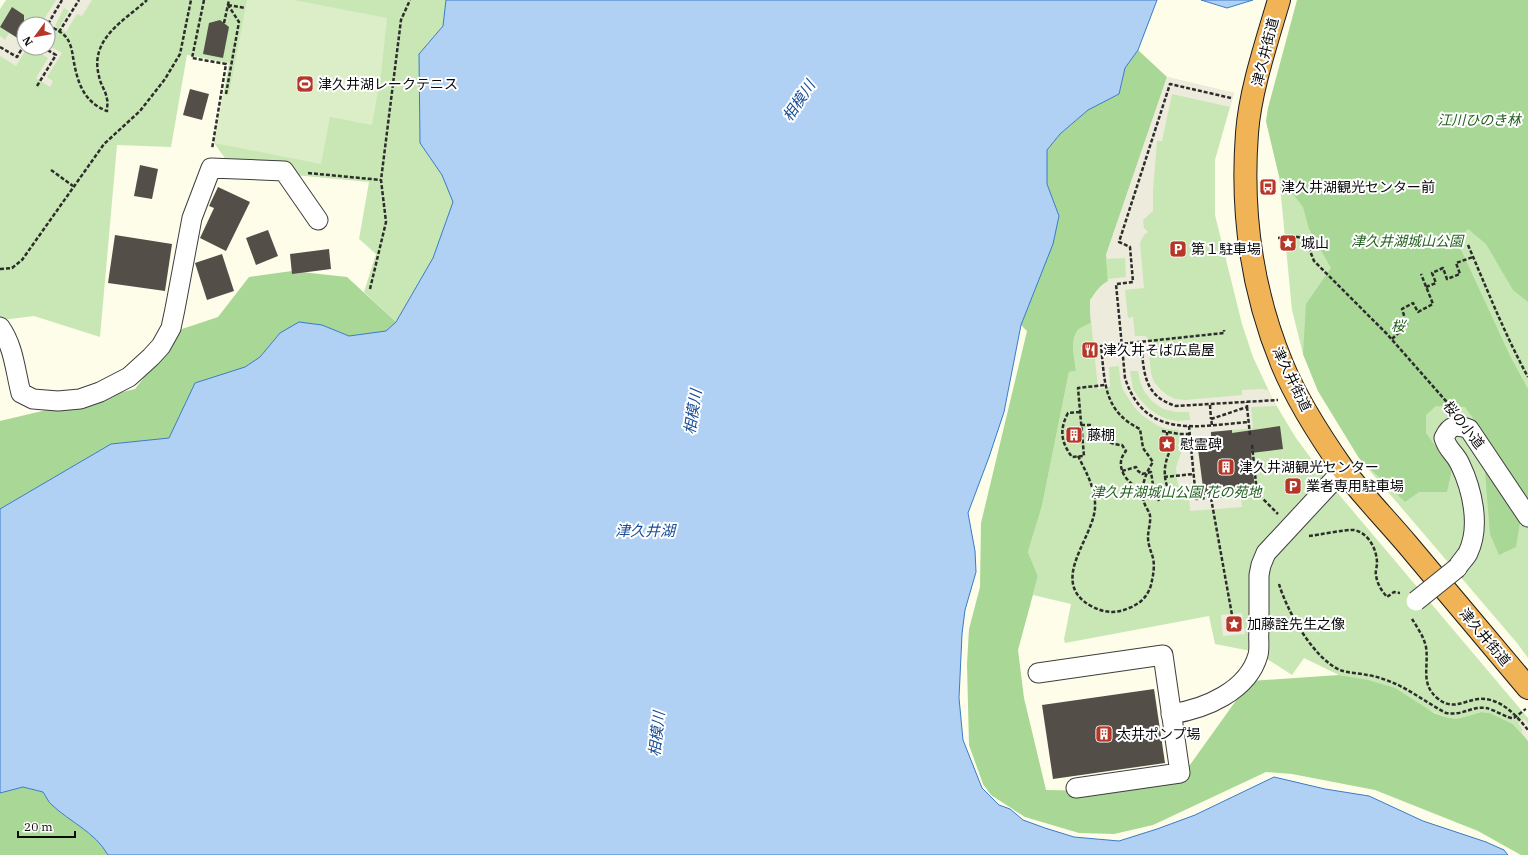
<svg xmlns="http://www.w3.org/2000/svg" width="1528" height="855" viewBox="0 0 1528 855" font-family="'IBM Plex Serif','Noto Sans JP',serif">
  <rect width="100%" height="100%" fill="#fefdea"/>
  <g fill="#c8e7b5" fill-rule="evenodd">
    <path d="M6 0H446L443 26 419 54 420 143 442 175 453 202 433 258 396 322 364 292 376 254 359 239 369 182 294 175 230 165 214 143 229 63 187 55 171 147 117 145 100 337 34 316 2 320 0 318V9ZM24 24H48V48H24Z"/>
    <path d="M1528 0V658L1517 643 1359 458 1318 391 1303 354 1292 310 1279 176 1266 121Z"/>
    <path d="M1167 77 1234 93 1215 160V215L1242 324 1253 357 1273 400 1296 438 1330 484 1528 718V741L1513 724 1490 713 1480 712 1456 719 1445 717 1353 678 1339 675 1304 658 1292 675 1264 657 1251 651 1215 644 1209 616 1065 643 1064 639 1071 604 1033 595 1038 576 1028 552 1042 506 1069 372 1076 371C1075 359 1069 339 1079 329 1082 327 1087 325 1091 323L1108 281 1106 255Z"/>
  </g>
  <g fill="#a9d795">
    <path d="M1297 0H1528V302L1513 290 1486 244 1468 229 1457 241 1511 358 1528 389V515L1521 516 1516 547 1499 555 1490 534 1484 459 1488 439 1465 407 1436 406 1426 415V433L1452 469 1447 492H1419L1405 502 1359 458 1318 391 1303 354 1306 304 1331 268 1309 229 1303 207 1279 176 1266 121 1268 108Z"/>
    <path d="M1138 50 1167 77 1106 255 1108 281C1091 292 1089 304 1091 323 1087 325 1082 327 1079 329 1069 339 1075 359 1076 371L1069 372 1042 506 1028 552 1038 576 1018 650 1024 698 1046 790 1105 791 1177 783 1250 681 1339 675 1368 680 1395 688 1434 713 1445 717 1456 719 1481 712 1490 713 1513 724 1528 741V855H1521L1478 831 1375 790 1292 774 1266 772 1153 825 1114 834 1079 833 1025 817 991 795 983 784 969 745 967 664 969 629 980 587 981 523 1027 331 1021 325 1059 216 1047 184V150L1060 134 1088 110 1119 94 1125 68Z"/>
    <path d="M292 271 347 277 396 322 386 331 349 336 322 325 280 333 260 357 245 367 195 383 169 438 111 444 0 509V421L135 389 182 329 218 317 249 277Z"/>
    <path d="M23 787 43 792C46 796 48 802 52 805 70 822 95 832 108 855H0V793Z"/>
  </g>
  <path fill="#dbeec7" d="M247 0H294L387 18 381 74 372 125 330 117 321 164 214 143 223 93 229 94Z"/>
  <g fill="#edebdb" fill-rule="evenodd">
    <path d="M56 0H92L82 16 77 14 66 32 59 28 69 11 64 8 55 26 57 27 48 42V24H41Z"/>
    <path d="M9 33 22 41 24 37V48H27L16 66 0 56V36L5 40Z"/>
    <path d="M48 45 62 53 47 77 53 81 50 87 36 78 48 58 32 48H48Z"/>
    <path d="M1167 77 1234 93 1230 107 1172 94 1162 141H1157L1153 190V211L1143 220 1144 228 1148 232 1144 235 1140 243 1144 288 1125 290 1128 318 1133 317 1135 336H1145L1151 341 1153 345 1154 354H1149L1151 373 1154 382 1160 389 1167 395 1175 399 1185 400 1242 395V390L1261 389 1268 390 1276 406 1251 407 1253 428 1211 432V439L1197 441 1204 495 1240 491 1242 507 1190 511 1189 495H1184L1181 492 1177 480 1176 467 1181 453 1179 430 1167 429 1158 426 1143 416 1135 408 1123 390 1120 379 1119 366 1109 367 1110 387 1098 389 1090 310V300L1095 293 1101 286 1108 281V279L1126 277 1125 258 1107 259 1106 255ZM1130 371H1138L1140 381 1144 391 1152 401 1163 409 1176 412H1189L1190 420 1177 421 1167 419 1158 415 1148 408 1139 398 1133 389Z"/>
    <path d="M1242 613 1245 634 1223 636 1221 615Z"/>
    <path d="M1524 719 1528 724V741L1522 733V728L1518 723Z"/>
  </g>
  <g fill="#b0d1f4" stroke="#3a7bc8">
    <path d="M446 0H1157L1138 50 1125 68 1119 94 1088 110 1060 134 1047 150V184L1059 216 1053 244 1021 325 1004 412 989 457 968 513 975 551 976 572 965 610 962 634 959 698 963 740 982 788 999 805 1010 809 1023 820 1045 828 1074 837 1119 841 1157 829 1195 815 1274 777 1325 789 1369 796 1423 821 1486 842 1504 850 1508 855H108C95 832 70 822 52 805 48 802 46 796 43 792L23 787 0 793V509L111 444 169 438 195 383 245 367 260 357 280 333 299 322 322 325 349 336 386 331 396 322 433 258 453 202 442 175 420 143 419 54 443 26Z"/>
    <path d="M1201 0H1253L1227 8Z"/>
  </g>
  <g fill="#534e48">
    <path d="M12 7 24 15V42L0 27Z"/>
    <path d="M220 20 229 27 223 58 203 54 209 23Z"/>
    <path d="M190 89 209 94 202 120 183 115Z"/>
    <path d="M140 165 158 169 152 199 134 196Z"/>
    <path d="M218 187 250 202 226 251 200 238 214 208 209 206Z"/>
    <path d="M268 230 278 256 256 265 246 238Z"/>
    <path d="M115 235 172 244 165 291 108 283Z"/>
    <path d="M329 249 331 269 292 274 290 254Z"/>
    <path d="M222 254 234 291 207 300 195 263Z"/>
    <path d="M1280 426 1283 449 1251 453 1255 489 1204 495 1197 441 1211 439V432L1232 430V433Z"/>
    <path d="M1154 689 1165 763 1053 779 1042 705Z"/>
  </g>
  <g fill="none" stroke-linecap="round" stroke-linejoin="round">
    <g stroke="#3e3e3e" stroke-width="21">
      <g id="minor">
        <path d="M0 327C14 347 15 370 21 393L33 399 58 401 80 399 100 392 129 377 151 357 161 346 171 328 175 309 192 218 211 168 284 171 318 220"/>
        <path d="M1457 568C1460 563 1465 558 1468 553 1481 526 1472 489 1460 464 1455 453 1448 451 1444 438 1450 425 1456 424 1469 429L1528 517"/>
        <path d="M1038 673 1163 655 1180 773 1076 788"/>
        <path d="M1171 714C1205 709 1248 691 1258 655 1260 648 1258 638 1259 631 1259 612 1259 594 1259 575L1261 565 1266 553 1344 469"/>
      </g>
    </g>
    <g stroke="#1c1c1c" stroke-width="24">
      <path id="highway" d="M1279 0C1267 41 1250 91 1247 133 1241 212 1252 291 1282 364 1296 398 1322 439 1343 469 1362 495 1386 519 1407 544 1447 592 1488 640 1528 688"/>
    </g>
    <g stroke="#2d2d2d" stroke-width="2.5" stroke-dasharray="4 2" stroke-linecap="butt">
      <path d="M204 0 192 58 226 64 212 149"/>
      <path d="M228 5 245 8"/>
      <path d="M224 23 229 0"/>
      <path d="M48 24 62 0"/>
      <path d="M48 25C53 28 60 31 64 35 70 40 72 50 73 57 77 81 83 102 107 111 107 107 108 103 107 99 106 91 100 84 99 76 89 39 124 21 147 0"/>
      <path d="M59 32 79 0"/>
      <path d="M0 47 17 57 24 45"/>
      <path d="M37 86 56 55 44 48"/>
      <path d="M226 94 239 22 228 5"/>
      <path d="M1231 98 1170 84 1119 242 1130 247 1133 282 1116 284 1125 378C1145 440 1197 426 1249 422"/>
      <path d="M51 170 73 186"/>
      <path d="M308 173 381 180"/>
      <path d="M1278 238 1298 237 1304 239 1307 243 1314 261 1387 334 1452 408"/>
      <path d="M1468 245C1487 289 1505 335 1528 377"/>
      <path d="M0 269 12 268 22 260 104 144 140 111 165 79 180 54 191 0"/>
      <path d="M1426 287 1436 283 1432 273 1443 268 1447 279 1460 274 1456 263 1473 257"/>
      <path d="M370 289 386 222 381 180 401 20 410 0"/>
      <path d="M1392 339 1407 325 1402 309 1413 303 1418 312 1433 304 1421 274"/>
      <path d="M1141 342C1144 372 1143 396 1176 406L1278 400"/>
      <path d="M1210 405 1211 419"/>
      <path d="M1247 407 1250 435"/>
      <path d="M1080 412 1068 413C1059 430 1061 442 1072 457L1084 456 1078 388 1105 385"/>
      <path d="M1081 425H1091C1099 436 1108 445 1122 445L1126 451C1116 462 1122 476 1132 484"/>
      <path d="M1212 425 1211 419 1247 407V402"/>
      <path d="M1189 426 1196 499 1257 493 1278 514"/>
      <path d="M1162 431 1179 434H1189"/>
      <path d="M1167 432V437"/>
      <path d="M1252 445 1257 493"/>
      <path d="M1169 453C1162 469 1164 484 1173 499"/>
      <path d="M1078 456C1086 472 1096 489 1095 508 1093 539 1048 582 1091 606 1104 613 1116 614 1129 608 1140 604 1148 596 1151 585 1153 576 1155 567 1153 558 1151 551 1148 545 1148 537 1148 531 1151 521 1150 516 1150 512 1145 507 1144 502 1140 488 1145 474 1153 462L1143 448 1140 429C1103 411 1105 382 1101 346L1224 333V330"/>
      <path d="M1122 471 1136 467 1138 471 1142 474 1151 472 1153 485 1159 501"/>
      <path d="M1164 477 1194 474"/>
      <path d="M1158 497 1169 492"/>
      <path d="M1211 498 1232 615"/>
      <path d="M1309 536C1319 535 1346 529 1354 530 1369 533 1377 550 1377 563 1377 567 1375 572 1376 575 1377 584 1382 591 1387 597L1394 592 1400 593"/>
      <path d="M1279 584C1287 611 1313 658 1340 670 1348 673 1358 673 1367 675 1376 676 1387 680 1396 684 1413 692 1429 704 1446 713 1463 716 1471 706 1486 708 1493 709 1509 719 1513 718 1517 717 1522 711 1526 709"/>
      <path d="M1412 619C1417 627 1424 637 1426 647 1429 666 1420 683 1437 698 1452 711 1463 701 1478 699 1500 697 1516 715 1528 730"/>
    </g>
    <use href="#minor" stroke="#fff" stroke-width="19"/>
    <use href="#highway" stroke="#f0b356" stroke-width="22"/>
    <g stroke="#3e3e3e" stroke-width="21" stroke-linecap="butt">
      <path id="minor-bridge" d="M1416 601 1457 568"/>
    </g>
    <use href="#minor-bridge" stroke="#fff" stroke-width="19"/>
  </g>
  <defs>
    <g id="stadium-square" transform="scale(0.9)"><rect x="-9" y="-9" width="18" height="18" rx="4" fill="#b63628" stroke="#fff"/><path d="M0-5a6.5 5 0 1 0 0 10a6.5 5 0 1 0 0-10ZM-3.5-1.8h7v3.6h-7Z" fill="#fff"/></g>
    <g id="bus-square" transform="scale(0.9)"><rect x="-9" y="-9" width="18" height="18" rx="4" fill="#b63628" stroke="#fff"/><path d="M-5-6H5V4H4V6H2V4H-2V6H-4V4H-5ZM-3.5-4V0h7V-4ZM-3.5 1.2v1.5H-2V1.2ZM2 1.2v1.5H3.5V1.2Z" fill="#fff"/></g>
    <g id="sight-square" transform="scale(0.9)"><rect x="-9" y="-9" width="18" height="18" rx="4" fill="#b63628" stroke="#fff"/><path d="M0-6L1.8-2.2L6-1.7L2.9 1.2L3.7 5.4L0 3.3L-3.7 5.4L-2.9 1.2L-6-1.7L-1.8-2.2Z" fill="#fff"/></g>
    <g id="parking-square" transform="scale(0.9)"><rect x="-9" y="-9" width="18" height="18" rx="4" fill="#b63628" stroke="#fff"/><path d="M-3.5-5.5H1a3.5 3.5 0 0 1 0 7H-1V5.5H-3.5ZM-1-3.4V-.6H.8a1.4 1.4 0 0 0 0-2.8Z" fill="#fff"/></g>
    <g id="restaurant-square" transform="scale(0.9)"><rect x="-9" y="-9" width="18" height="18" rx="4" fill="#b63628" stroke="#fff"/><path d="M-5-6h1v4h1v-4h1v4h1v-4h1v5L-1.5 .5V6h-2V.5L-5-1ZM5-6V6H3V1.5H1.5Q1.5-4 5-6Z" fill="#fff"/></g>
    <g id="building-square" transform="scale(0.9)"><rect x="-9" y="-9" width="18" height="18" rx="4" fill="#b63628" stroke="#fff"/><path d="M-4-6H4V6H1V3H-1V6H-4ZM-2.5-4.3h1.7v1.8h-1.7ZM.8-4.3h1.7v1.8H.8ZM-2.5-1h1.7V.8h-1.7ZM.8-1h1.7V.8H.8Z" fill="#fff"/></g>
  </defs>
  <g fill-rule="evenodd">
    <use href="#stadium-square" x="305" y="84"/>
    <use href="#bus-square" x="1268" y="187"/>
    <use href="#sight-square" x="1288" y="243"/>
    <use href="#parking-square" x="1178" y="249"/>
    <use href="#restaurant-square" x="1090" y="350"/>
    <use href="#building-square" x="1074" y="435"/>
    <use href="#sight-square" x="1167" y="444"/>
    <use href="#building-square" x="1226" y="467"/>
    <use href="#parking-square" x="1293" y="486"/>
    <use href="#sight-square" x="1234" y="624"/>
    <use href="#building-square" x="1104" y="734"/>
  </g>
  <g text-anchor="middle" stroke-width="4" stroke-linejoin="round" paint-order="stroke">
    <g font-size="14" fill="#0b0b0b" stroke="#fff">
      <text transform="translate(1265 52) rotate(-76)" y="5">津久井街道</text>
      <text transform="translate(1292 379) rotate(64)" y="5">津久井街道</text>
      <text transform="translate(1464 425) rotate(52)" y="5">桜の小道</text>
      <text transform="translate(1485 637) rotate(50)" y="5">津久井街道</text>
    </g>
    <g font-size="14" fill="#0b0b0b" stroke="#fff" text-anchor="start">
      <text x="318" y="89">津久井湖レークテニス</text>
      <text x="1281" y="192">津久井湖観光センター前</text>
      <text x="1301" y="248">城山</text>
      <text x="1191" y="254">第１駐車場</text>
      <text x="1103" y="355">津久井そば広島屋</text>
      <text x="1087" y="440">藤棚</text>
      <text x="1180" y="449">慰霊碑</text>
      <text x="1239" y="472">津久井湖観光センター</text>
      <text x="1306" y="491">業者専用駐車場</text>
      <text x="1247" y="629">加藤詮先生之像</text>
      <text x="1117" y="739">太井ポンプ場</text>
    </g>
    <g font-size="14" font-style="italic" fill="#22601e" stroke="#fff">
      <text x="1479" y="125">江川ひのき林</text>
      <text x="1407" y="246">津久井湖城山公園</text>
      <text x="1398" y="331">桜</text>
      <text x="1176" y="497">津久井湖城山公園 花の苑地</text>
    </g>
    <g font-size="15" font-style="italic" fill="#194e98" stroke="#fff">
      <text transform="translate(799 101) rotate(-56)" y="5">相模川</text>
      <text transform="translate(693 412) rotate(-81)" y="5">相模川</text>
      <text x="645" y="536">津久井湖</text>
      <text transform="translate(657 734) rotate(-84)" y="5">相模川</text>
    </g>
  </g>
  <g transform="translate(36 36) rotate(238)"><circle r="19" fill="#ffffff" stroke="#9d9d9d"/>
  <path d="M0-3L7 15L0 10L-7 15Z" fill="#b63628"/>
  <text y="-6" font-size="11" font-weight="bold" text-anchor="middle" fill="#0b0b0b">N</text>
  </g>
  <path d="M18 831v6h57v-6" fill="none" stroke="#0b0b0b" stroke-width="2"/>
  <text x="24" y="831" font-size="12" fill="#0b0b0b" stroke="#ffffff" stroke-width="3" paint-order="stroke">20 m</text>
</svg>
